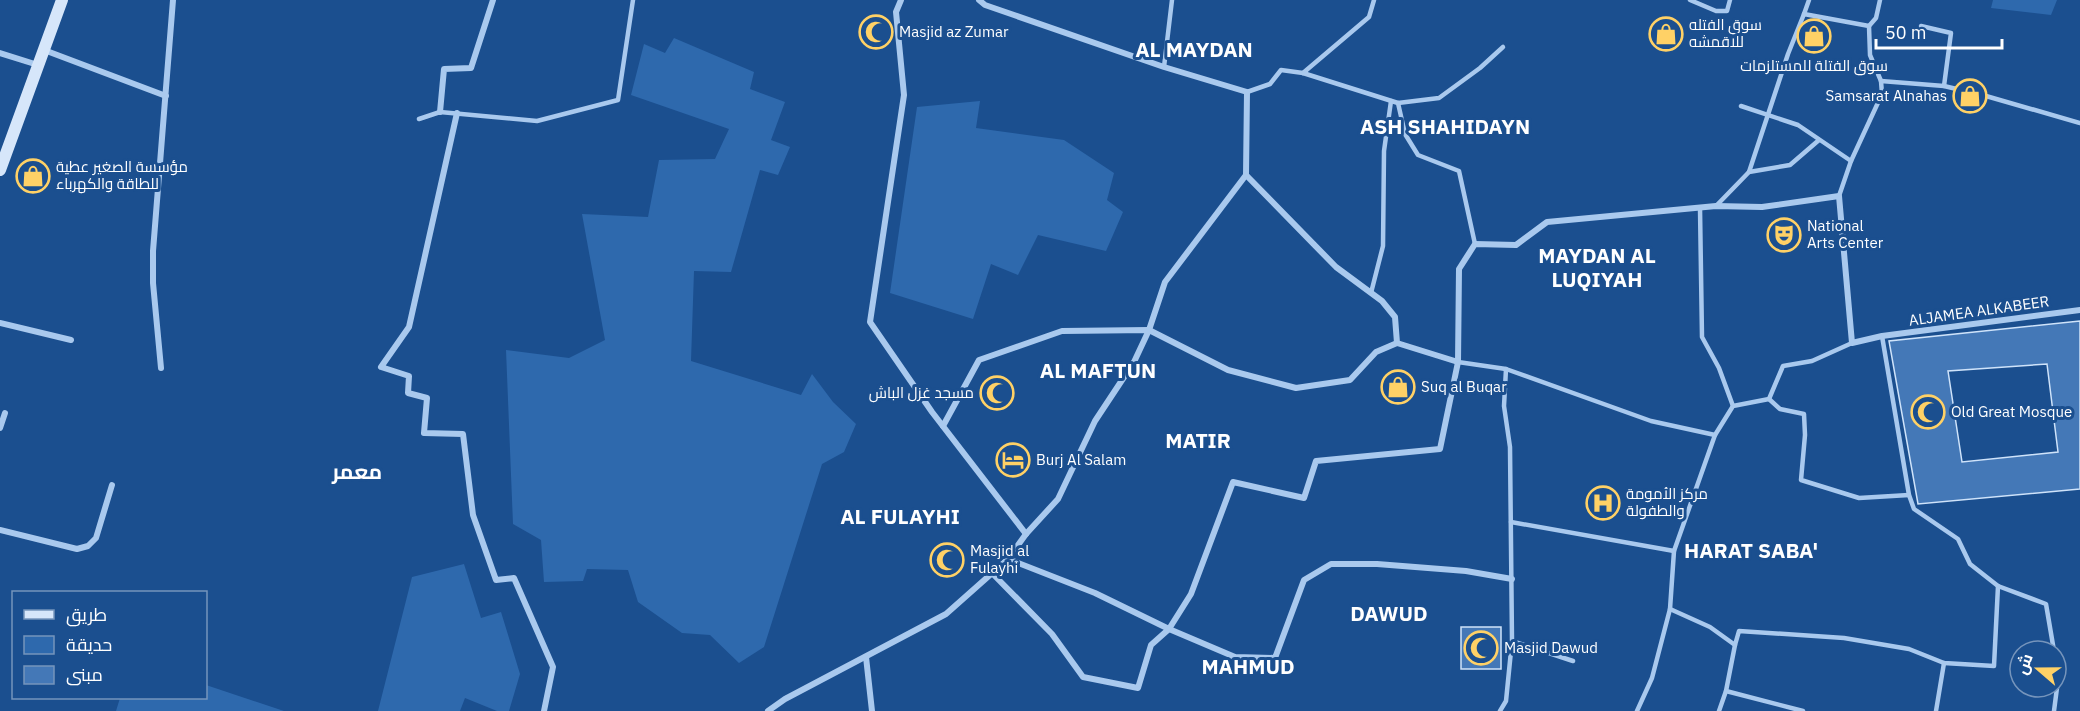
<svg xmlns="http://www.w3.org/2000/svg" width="2080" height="711" viewBox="0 0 2080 711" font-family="'IBM Plex Sans',Cairo,sans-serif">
  <rect width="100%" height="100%" fill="#1b4f8f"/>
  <g fill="#2e69ad">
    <path d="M1993 0H2057L2051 15 1991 8Z"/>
    <path d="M674 38 754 72 750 89 785 102 771 140 790 147 778 175 760 170 731 272 694 271 691 361 801 395 812 374 833 402 856 424 844 452 822 464 764 647 739 663 710 635 682 633 638 602 628 570 587 569 583 581 544 582 541 540 513 524 506 350 569 358 605 340 582 214 648 217 659 160 715 159 729 129 631 95 644 44 665 53Z"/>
    <path d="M980 101 976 128 1064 140 1114 173 1107 200 1123 212 1106 251 1038 235 1018 275 991 264 973 319 890 293 917 107Z"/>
    <path d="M464 564 481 618 501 612 520 674 509 711H497L465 698 460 711H378L412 577Z"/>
    <path d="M206 685 284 711H116L120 698H206Z"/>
  </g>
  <g fill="#4478b7" stroke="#cfe3fa" stroke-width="1.5" fill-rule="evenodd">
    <path d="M2080 321V489L1918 504 1889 341ZM2047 364 2058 452 1962 462 1948 371Z"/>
    <rect x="1461" y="627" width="40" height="42"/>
  </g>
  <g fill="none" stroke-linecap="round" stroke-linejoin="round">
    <g stroke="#a9c9ee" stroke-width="4.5">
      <path d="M1690 0 1716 11H1727L1730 0"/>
      <path d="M1804 14 1809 0"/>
      <path d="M1869 26 1876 18 1880 0"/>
      <path d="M1921 26 1951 33 1944 86"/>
      <path d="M1164 67 1172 0"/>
      <path d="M1303 73 1369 17 1374 0"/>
      <path d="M1247 92 1270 84 1281 70 1303 73 1398 103 1405 134 1418 155 1459 171 1475 244"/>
      <path d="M1398 103 1439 98 1480 68 1503 47"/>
      <path d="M1741 106 1798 125 1851 161"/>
      <path d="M419 119 440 112 537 121 618 100 633 0"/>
      <path d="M1749 172 1788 54 1804 14 1869 26 1870 55 1881 81"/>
      <path d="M1839 196 1851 161 1882 94 1881 81 1944 86 1986 96 2080 123"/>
      <path d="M1716 206 1749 172 1790 165 1819 140"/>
      <path d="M1700 208 1702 337 1719 368 1733 406"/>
      <path d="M1371 293 1383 246 1384 151 1391 101"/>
      <path d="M1882 336 1909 495 1914 509 1958 539 1970 564 1998 586 2046 604 2054 651"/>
      <path d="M1458 362 1506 369 1651 421 1715 435"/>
      <path d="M1769 399 1780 409 1804 414 1805 435 1801 480 1859 498 1909 495"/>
      <path d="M1511 522 1674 551"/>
      <path d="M1670 609 1710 627 1735 645 1739 631 1844 638 1909 649 1944 663 1994 666 1998 586"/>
      <path d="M1512 641 1573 661"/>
      <path d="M1726 691 1803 711"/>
      <path d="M1500 711 1506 701 1512 641 1510 447 1504 406 1506 369"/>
      <path d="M1637 711 1652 678 1670 609 1674 551 1715 435 1733 406 1769 399 1783 366 1812 361 1852 343"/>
      <path d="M1719 711 1726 691 1735 645"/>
      <path d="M1936 711 1944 663"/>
      <path d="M2054 711 2058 680 2056 665"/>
    </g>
    <g stroke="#a9c9ee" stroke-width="6">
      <path d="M901 0 896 12 904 95 870 322 932 412 1026 534"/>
      <path d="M979 0 985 5 1164 67 1247 92 1246 175 1336 267 1382 301 1395 317 1397 343 1458 362 1459 269 1475 244 1516 245 1547 222 1716 206 1762 207 1839 196 1852 343 1882 336 2080 310"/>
      <path d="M44 50 166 96"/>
      <path d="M0 53 38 65"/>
      <path d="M440 112 444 69 471 68 493 0"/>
      <path d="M457 113 409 327 381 367 409 376 408 393 427 398 424 433 463 434 473 515 496 580 514 578 553 667 544 711"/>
      <path d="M0 323 71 340"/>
      <path d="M161 368 153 283V251L173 0"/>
      <path d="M943 426 979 360 1062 331 1149 330 1228 370 1296 388 1350 380 1376 352 1397 343"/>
      <path d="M0 428 5 413"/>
      <path d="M0 530 77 549 88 546 96 538 112 485"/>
      <path d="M1008 559 1095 593 1169 629 1235 657 1275 658 1304 580 1331 564H1377L1466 571 1512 579"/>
      <path d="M992 573 1052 634 1083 677 1138 688 1151 645 1169 629 1191 594 1233 482 1304 498 1316 461 1440 449 1458 362"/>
      <path d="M866 657 872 711"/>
      <path d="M768 711 785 699 946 614 1008 559 1026 534 1058 499 1095 421 1134 362 1149 330 1165 282 1246 175"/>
    </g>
    <path stroke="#d6e6fa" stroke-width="12" d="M0 170 62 0"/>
  </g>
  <defs>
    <g id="mosque-ring" transform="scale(1.725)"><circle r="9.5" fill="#1b4f8f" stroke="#ffd166" stroke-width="1.5"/><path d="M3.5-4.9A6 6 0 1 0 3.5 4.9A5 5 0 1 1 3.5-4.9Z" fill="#ffd166"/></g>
    <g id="shop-ring" transform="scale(1.725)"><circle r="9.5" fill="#1b4f8f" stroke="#ffd166" stroke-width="1.5"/><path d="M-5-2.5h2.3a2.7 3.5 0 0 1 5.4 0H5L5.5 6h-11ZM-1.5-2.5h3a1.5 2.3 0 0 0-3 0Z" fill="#ffd166"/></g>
    <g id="theatre-ring" transform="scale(1.725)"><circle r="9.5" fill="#1b4f8f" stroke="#ffd166" stroke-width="1.5"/><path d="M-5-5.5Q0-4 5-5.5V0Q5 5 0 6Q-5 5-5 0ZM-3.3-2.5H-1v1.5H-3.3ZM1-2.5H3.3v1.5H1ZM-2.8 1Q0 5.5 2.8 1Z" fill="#ffd166"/></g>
    <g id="hotel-ring" transform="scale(1.725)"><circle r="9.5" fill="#1b4f8f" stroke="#ffd166" stroke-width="1.5"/><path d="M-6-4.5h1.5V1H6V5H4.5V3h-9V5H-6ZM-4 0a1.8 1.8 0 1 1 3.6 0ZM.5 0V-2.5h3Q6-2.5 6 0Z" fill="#ffd166"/></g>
    <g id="hospital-ring" transform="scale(1.725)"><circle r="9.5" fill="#1b4f8f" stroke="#ffd166" stroke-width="1.5"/><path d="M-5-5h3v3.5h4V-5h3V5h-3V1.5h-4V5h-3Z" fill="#ffd166"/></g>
  </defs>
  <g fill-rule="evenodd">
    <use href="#mosque-ring" x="876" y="32"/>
    <use href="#shop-ring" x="1666" y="34"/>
    <use href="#shop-ring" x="1814" y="36"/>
    <use href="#shop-ring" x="1970" y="96"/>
    <use href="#shop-ring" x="33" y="176"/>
    <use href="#theatre-ring" x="1784" y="235"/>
    <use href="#shop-ring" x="1398" y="387"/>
    <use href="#mosque-ring" x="997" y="393"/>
    <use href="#mosque-ring" x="1928" y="412"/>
    <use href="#hotel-ring" x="1013" y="460"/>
    <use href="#hospital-ring" x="1603" y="503"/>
    <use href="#mosque-ring" x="947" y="560"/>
    <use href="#mosque-ring" x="1481" y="648"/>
  </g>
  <g text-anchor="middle" stroke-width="6" stroke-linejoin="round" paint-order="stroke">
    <g font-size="15" fill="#fff" stroke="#1b4f8f" text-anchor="start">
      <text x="1689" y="30">سوق الفتله<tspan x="1689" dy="17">للاقمشه</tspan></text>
      <text x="899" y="37">Masjid az Zumar</text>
      <text x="1814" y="71" text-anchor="middle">سوق الفتلة للمستلزمات</text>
      <text x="1947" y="101" text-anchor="end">Samsarat Alnahas</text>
      <text x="56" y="172">مؤسسة الصغير عطية<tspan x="56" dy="17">للطاقة والكهرباء</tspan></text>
      <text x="1807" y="231">National<tspan x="1807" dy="17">Arts Center</tspan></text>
      <text x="1421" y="392">Suq al Buqar</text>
      <text x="974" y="398" text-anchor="end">مسجد غزل الباش</text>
      <text x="1951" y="417">Old Great Mosque</text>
      <text x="1036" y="465">Burj Al Salam</text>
      <text x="1626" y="499">مركز الأمومة<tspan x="1626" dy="17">والطفولة</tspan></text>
      <text x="970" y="556">Masjid al<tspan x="970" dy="17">Fulayhi</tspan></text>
      <text x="1504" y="653">Masjid Dawud</text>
    </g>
    <g font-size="15" fill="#fff" stroke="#1b4f8f">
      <text transform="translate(1979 311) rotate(-8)" y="5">ALJAMEA ALKABEER</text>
    </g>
    <g font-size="21" font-weight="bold" fill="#fff" stroke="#1b4f8f">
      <text x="1194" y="57">AL MAYDAN</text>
      <text x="1445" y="134">ASH SHAHIDAYN</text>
      <text x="1597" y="263">MAYDAN AL<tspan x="1597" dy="24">LUQIYAH</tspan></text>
      <text x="1098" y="378">AL MAFTUN</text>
      <text x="1198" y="448">MATIR</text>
      <text x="357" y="479">معمر</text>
      <text x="900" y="524">AL FULAYHI</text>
      <text x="1751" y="558">HARAT SABA'</text>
      <text x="1389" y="621">DAWUD</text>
      <text x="1248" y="674">MAHMUD</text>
    </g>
  </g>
  <rect x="12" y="591" width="195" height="108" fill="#1b4f8f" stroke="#7695bc" stroke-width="1.5"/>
  <rect x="24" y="610" width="30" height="9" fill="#d6e6fa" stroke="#7695bc" stroke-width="1.5"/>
  <text x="66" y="621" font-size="18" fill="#ffffff">طريق</text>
  <rect x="24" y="636" width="30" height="18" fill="#2e69ad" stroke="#7695bc" stroke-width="1.5"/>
  <text x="66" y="651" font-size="18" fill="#ffffff">حديقة</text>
  <rect x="24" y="666" width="30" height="18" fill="#4478b7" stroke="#7695bc" stroke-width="1.5"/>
  <text x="66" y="681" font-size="18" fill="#ffffff">مبنى</text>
  <g transform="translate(2038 669) rotate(290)"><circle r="28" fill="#1b4f8f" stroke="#7695bc" stroke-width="1.5"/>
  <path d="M0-4.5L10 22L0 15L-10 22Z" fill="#ffd166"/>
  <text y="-9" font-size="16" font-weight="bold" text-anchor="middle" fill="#ffffff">ش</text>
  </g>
  <path d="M1876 39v9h126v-9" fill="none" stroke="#ffffff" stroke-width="3"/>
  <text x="1885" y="39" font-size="18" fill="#ffffff" stroke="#1b4f8f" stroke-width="4.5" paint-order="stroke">50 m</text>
</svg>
